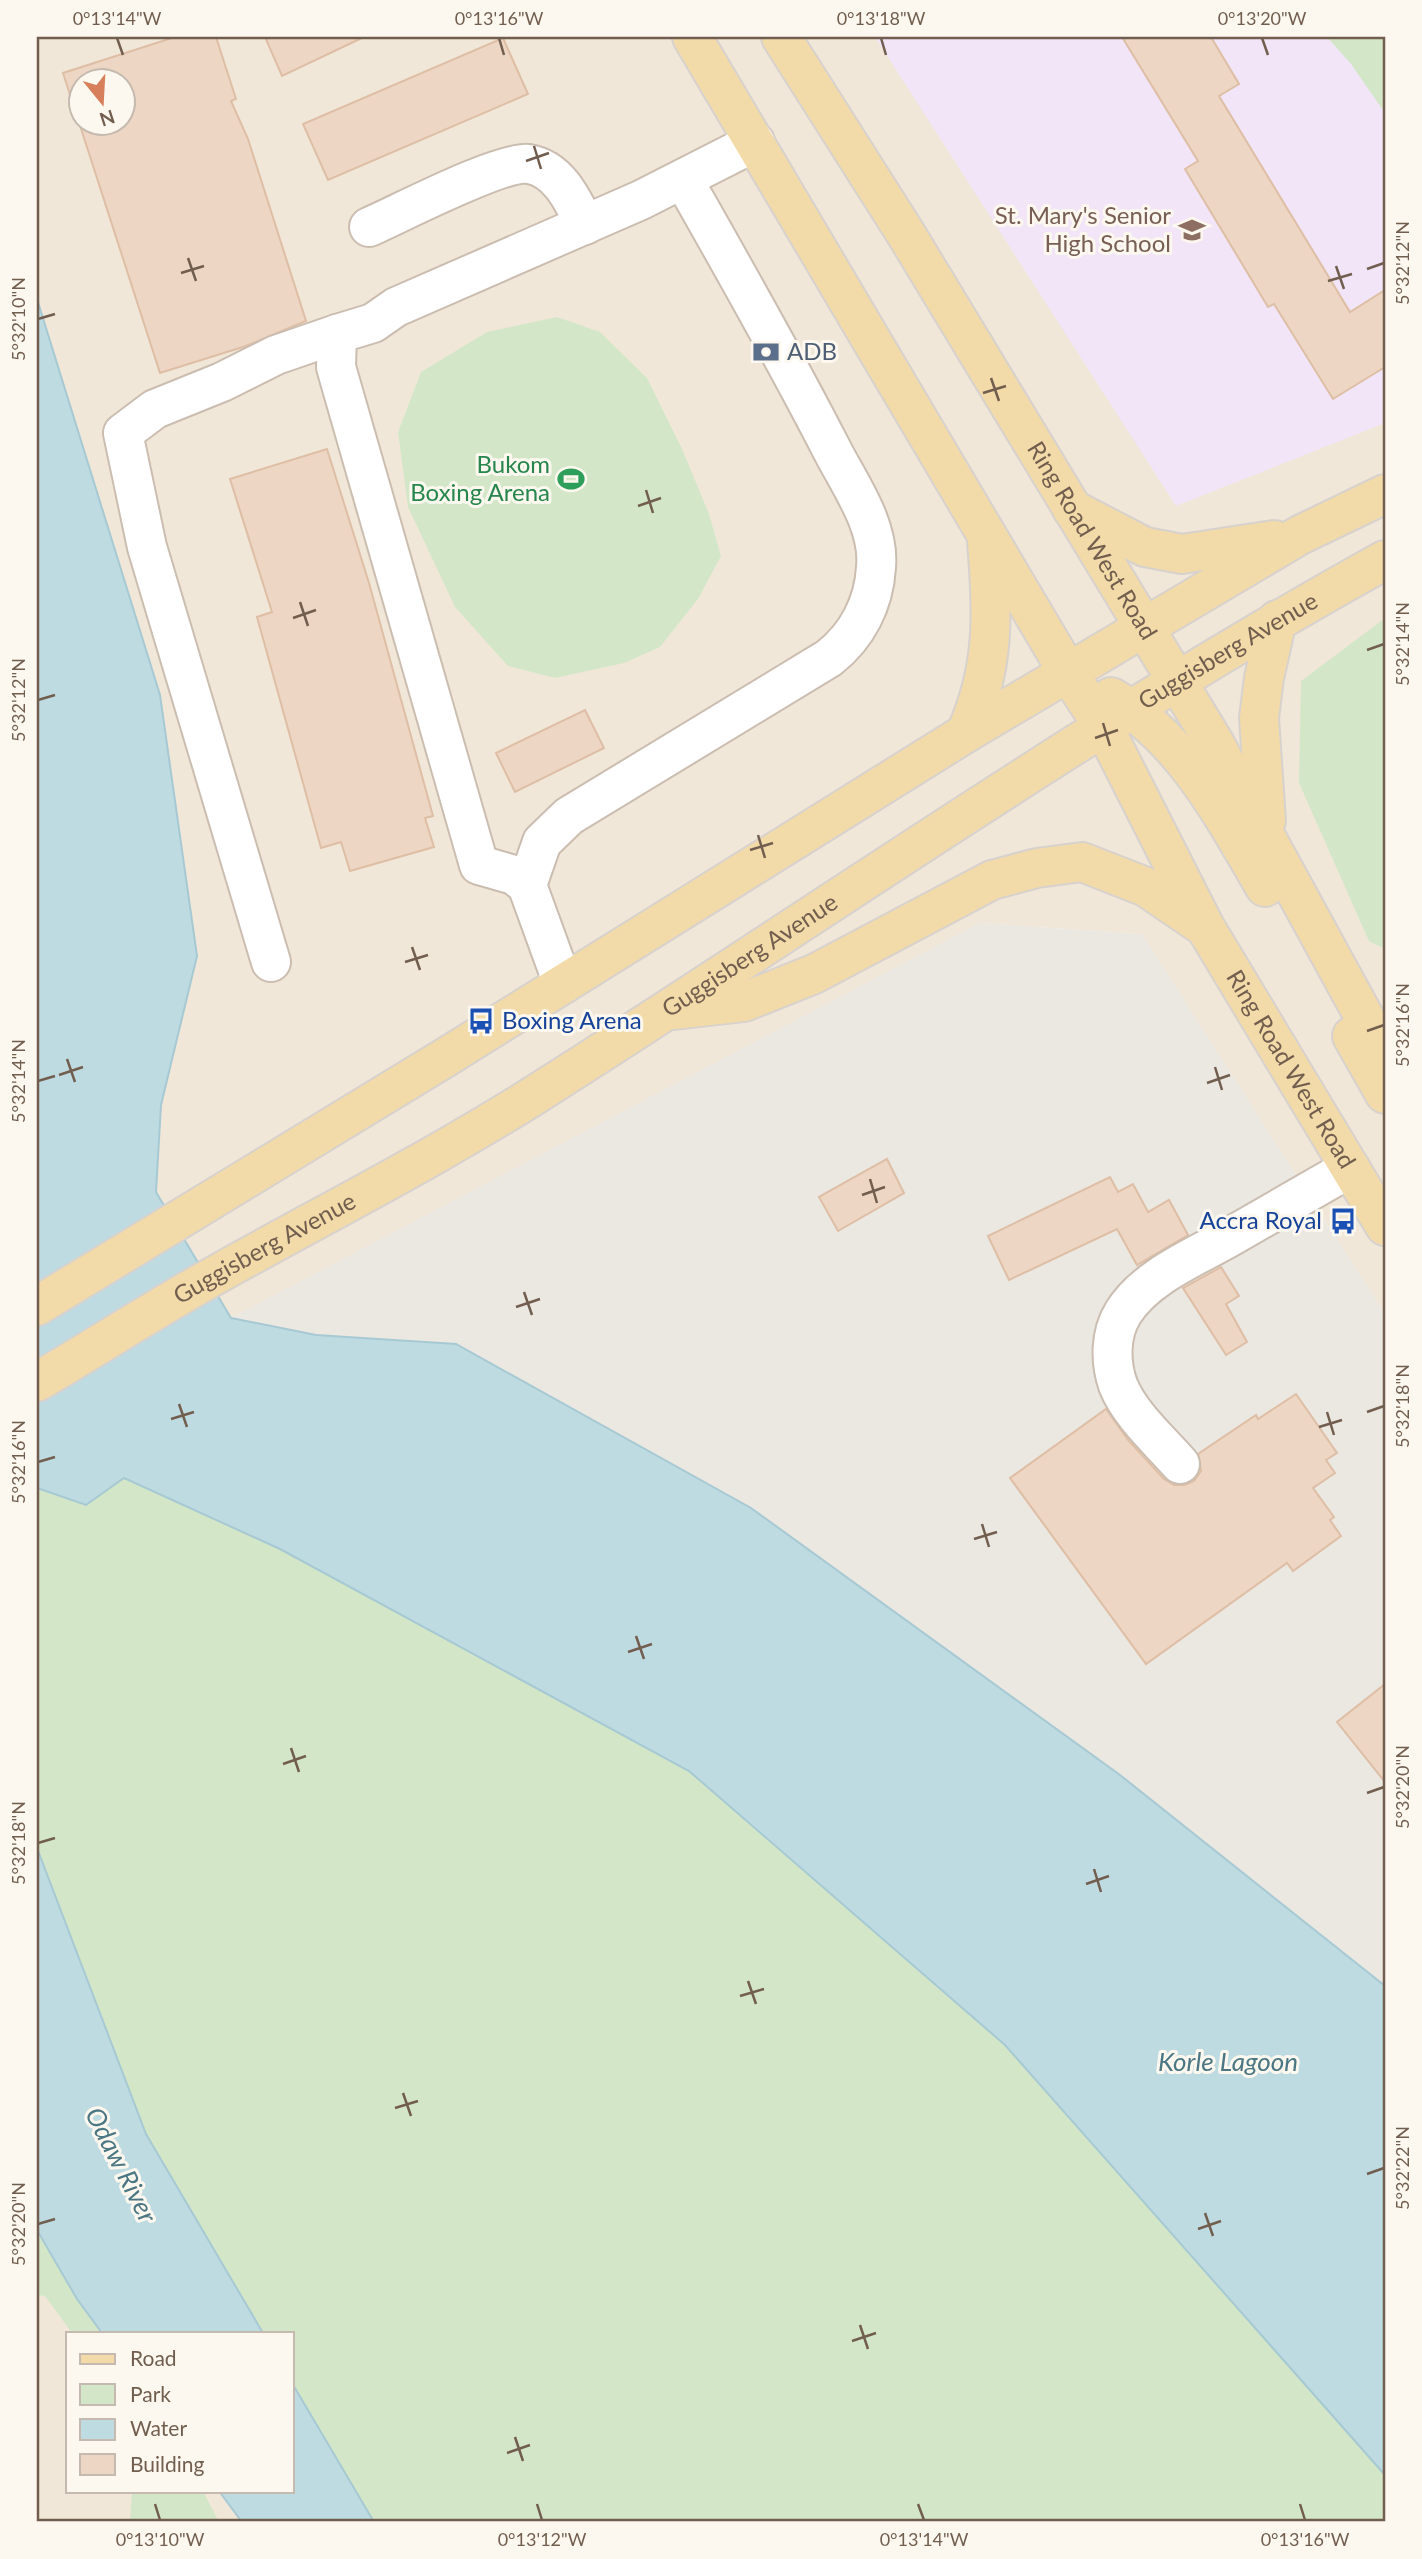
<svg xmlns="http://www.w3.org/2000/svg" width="1422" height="2559" viewBox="0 0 1422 2559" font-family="Lato,sans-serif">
  <rect width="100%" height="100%" fill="#faf4e9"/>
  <g fill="#f1e7d8" fill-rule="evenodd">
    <path d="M37 37H1385V1314L1142 934 980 923 231 1318 156 1192 161 1105 197 956 160 695 37 299ZM80 80H122V122H80Z"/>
    <path d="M37 2230 77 2299 102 2333H68V2491H219L242 2522H37Z"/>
  </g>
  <path fill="#ebe7e1" d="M980 923 1142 934 1385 1314V1986L1120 1775 751 1508 316 1335 231 1318Z"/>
  <path fill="#f1e5f7" d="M875 37H1385V423L1176 506Z"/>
  <g fill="#d3e7c8">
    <path d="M1327 37H1385V113L1351 64Z"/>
    <path d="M557 317 600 332 647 378 682 449 709 514 721 556 698 599 660 647 624 663 555 678 508 666 455 607 408 507 398 432 421 372 487 332Z"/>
    <path d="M1385 618V949L1369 941 1299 783 1301 681Z"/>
    <path d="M123 1478 280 1549 689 1771 1005 2045 1379 2467 1385 2475V2522H374L292 2383V2333H263L146 2134 37 1848V1488L86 1505Z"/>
    <path d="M37 2234 85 2276 111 2333H72L45 2296 37 2295Z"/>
    <path d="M132 2491H203L219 2522H130Z"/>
  </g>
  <g fill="#bfdbe2" stroke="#a6c9d3" stroke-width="2">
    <path d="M37 299 160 695 197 956 161 1105 156 1192 231 1318 316 1335 456 1344 751 1508 1120 1775 1385 1986V2475L1005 2045 689 1771 280 1549 124 1478 86 1505 37 1488Z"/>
    <path d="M37 1848 146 2134 263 2333H102L77 2299 37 2230Z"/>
    <path d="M292 2383 374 2522H242L219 2491H292Z"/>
  </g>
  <g fill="#edd6c3" stroke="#debea5" stroke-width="2" fill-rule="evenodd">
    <path d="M175 37H216L236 99 231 101 248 139 306 321 246 346 160 373 63 73ZM80 80H122V122H80Z"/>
    <path d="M265 37H364L282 76Z"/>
    <path d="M1122 37H1211L1239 84 1219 96 1350 312 1385 290V367L1333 399 1274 304 1268 307 1185 169 1198 161Z"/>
    <path d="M503 38 528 94 328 180 303 124Z"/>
    <path d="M327 449 369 583 433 816 425 818 434 847 350 871 341 842 321 848 257 617 272 612 230 479Z"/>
    <path d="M585 710 604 748 515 792 496 753Z"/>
    <path d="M887 1159 904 1193 838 1231 819 1197Z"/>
    <path d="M1110 1177 1118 1192 1133 1184 1148 1212 1169 1200 1188 1235 1137 1265 1117 1229 1009 1280 988 1236Z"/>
    <path d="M1221 1267 1239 1296 1226 1304 1247 1342 1226 1355 1183 1288Z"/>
    <path d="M1296 1394 1337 1453 1326 1460 1335 1473 1313 1488 1334 1517 1330 1520 1341 1536 1293 1571 1287 1563 1146 1664 1010 1478 1106 1409 1129 1441 1164 1479 1174 1485H1185L1194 1481 1201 1471 1198 1454 1256 1415 1258 1419Z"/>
    <path d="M1385 1684V1782L1337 1722Z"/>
  </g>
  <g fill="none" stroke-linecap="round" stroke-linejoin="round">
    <g stroke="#cbbdb0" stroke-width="42">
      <g id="minor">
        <path d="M369 227C399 214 502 160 529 164 559 169 573 201 585 225"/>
        <path d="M527 885 514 875 479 865 336 367 337 334 373 323 396 307 641 200 755 142"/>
        <path d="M271 962 147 547 123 433 155 409 222 382 276 355 337 334"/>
        <path d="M563 984 527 885 542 842 569 816 829 658C857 636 874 604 876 567 880 526 850 485 832 450 785 358 734 269 683 179"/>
        <path d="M1180 1464C1159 1440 1130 1415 1118 1385 1110 1362 1110 1334 1123 1313 1145 1277 1195 1257 1230 1237 1270 1214 1310 1191 1350 1168"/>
      </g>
    </g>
    <g stroke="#d8d2ce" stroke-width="42">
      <g id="major">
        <path id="s1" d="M692 37 1069 674 1103 726 1205 927 1385 1226"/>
        <path id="s2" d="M781 37 906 234 1215 744 1385 1055"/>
        <path d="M1072 509 1145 547 1182 554 1274 540"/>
        <path d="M1111 697C1182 736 1225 819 1265 887"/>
        <path d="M966 733C995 667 993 613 987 542"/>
        <path d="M1266 821 1259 718 1264 678 1277 620"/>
        <path d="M674 1010 744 1002 814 974 992 880 1037 868 1082 862 1146 887 1200 924"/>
        <path d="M1352 1036 1385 1094"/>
        <path d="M37 1306 443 1059 966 733 1300 535 1385 494"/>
        <path id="s3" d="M37 1382C98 1346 158 1307 221 1272 332 1210 445 1153 552 1084 829 908 1097 719 1385 560"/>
      </g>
    </g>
    <use href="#minor" stroke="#fff" stroke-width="38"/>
    <use href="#major" stroke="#f2dba8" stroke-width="38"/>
  </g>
  <path fill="none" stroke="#725e4f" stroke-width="2.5" d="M117 38 123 55M499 38 504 55M881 38 886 55M1262 38 1268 55M534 146 541 169M526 161 549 153M188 258 196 281M1336 266 1344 289M1367 269 1384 263M181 273 204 266M1328 281 1352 274M38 319 55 314M991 378 999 401M983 393 1006 386M646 490 653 513M638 506 661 498M300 602 308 626M293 618 316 610M1367 650 1384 644M38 700 55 695M1103 723 1110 746M1095 738 1118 730M758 835 765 858M750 850 773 843M412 947 420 970M405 962 428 955M1367 1031 1384 1025M67 1059 75 1082M1215 1067 1222 1090M59 1075 83 1067M38 1081 55 1076M1207 1083 1230 1075M870 1179 877 1203M862 1195 885 1187M524 1292 532 1315M516 1307 540 1299M179 1404 187 1427M1327 1412 1334 1435M1367 1412 1384 1406M171 1419 194 1412M1319 1427 1342 1420M38 1462 55 1457M982 1524 989 1547M974 1539 997 1532M636 1636 644 1659M628 1652 652 1644M291 1748 299 1772M283 1764 306 1756M1367 1793 1384 1787M38 1843 55 1838M1094 1869 1101 1892M1086 1884 1109 1876M748 1981 756 2004M740 1996 764 1989M403 2093 411 2116M395 2108 418 2101M1367 2174 1384 2168M1205 2213 1213 2236M38 2224 55 2219M1198 2229 1221 2221M860 2325 868 2349M852 2341 876 2333M515 2437 523 2461M507 2453 530 2445M155 2504 160 2520M537 2504 542 2520M918 2504 924 2520M1300 2504 1305 2520"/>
  <defs>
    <g id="school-bare" transform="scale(2.1)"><path d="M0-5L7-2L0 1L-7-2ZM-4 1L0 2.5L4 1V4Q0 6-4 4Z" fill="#8d6e63" stroke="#fdf8ef" stroke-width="2.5" paint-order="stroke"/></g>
    <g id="bank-bare" transform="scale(2.1)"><path d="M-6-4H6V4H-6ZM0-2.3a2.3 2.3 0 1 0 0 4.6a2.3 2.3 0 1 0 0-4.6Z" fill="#5c6f8a" stroke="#fdf8ef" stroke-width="2.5" paint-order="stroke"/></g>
    <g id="stadium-bare" transform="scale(2.1)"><path d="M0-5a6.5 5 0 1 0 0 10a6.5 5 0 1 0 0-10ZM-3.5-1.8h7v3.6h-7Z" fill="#2e9e5b" stroke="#fdf8ef" stroke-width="2.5" paint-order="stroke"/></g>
    <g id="bus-bare" transform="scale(2.1)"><path d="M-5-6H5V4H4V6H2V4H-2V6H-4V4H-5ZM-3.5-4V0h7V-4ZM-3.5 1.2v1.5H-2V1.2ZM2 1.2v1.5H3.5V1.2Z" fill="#1a4fb4" stroke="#fdf8ef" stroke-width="2.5" paint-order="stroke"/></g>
  </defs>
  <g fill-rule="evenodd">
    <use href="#school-bare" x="1192" y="230"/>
    <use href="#bank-bare" x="766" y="352"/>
    <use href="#stadium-bare" x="571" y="479"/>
    <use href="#bus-bare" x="481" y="1021"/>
    <use href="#bus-bare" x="1343" y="1221"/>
  </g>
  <g text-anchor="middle" stroke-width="6" stroke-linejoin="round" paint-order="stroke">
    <g font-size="24" fill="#785e54" stroke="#fdf8ef" text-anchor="end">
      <text x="1171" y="224">St. Mary's Senior<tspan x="1171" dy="28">High School</tspan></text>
    </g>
    <g font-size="24" fill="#4e5e75" stroke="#fdf8ef" text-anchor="start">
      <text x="787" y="360">ADB</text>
    </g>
    <g font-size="24" fill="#27864d" stroke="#fdf8ef" text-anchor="end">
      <text x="550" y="473">Bukom<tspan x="550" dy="28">Boxing Arena</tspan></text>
    </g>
    <g font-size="24" fill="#725e4f" stroke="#fdf8ef">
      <text dy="8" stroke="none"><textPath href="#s2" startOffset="592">Ring Road West Road</textPath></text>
      <text dy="8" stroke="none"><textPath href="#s3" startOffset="1398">Guggisberg Avenue</textPath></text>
      <text dy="8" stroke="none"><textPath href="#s3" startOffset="831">Guggisberg Avenue</textPath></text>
      <text dy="8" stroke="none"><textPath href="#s1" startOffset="1194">Ring Road West Road</textPath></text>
      <text dy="8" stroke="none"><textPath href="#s3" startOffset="264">Guggisberg Avenue</textPath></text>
    </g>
    <g font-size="24" fill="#164399" stroke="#fdf8ef" text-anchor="start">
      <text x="502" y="1029">Boxing Arena</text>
      <text x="1322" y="1229" text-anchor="end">Accra Royal</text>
    </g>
    <g font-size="26" font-style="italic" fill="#4b7683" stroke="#fdf8ef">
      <text x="1228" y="2071">Korle Lagoon</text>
      <text transform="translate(121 2165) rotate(63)" y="9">Odaw River</text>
    </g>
  </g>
  <rect width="1422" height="2559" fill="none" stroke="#fdf8ef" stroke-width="77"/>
  <rect x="66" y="2332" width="228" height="161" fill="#fdf8ef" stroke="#c5baaf" stroke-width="2"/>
  <rect x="80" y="2354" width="35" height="10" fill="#f2dba8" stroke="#c5baaf" stroke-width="2"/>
  <text x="130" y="2366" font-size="21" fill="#725e4f">Road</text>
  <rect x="80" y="2384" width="35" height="21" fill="#d3e7c8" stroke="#c5baaf" stroke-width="2"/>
  <text x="130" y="2402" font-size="21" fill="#725e4f">Park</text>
  <rect x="80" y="2419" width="35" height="21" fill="#bfdbe2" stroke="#c5baaf" stroke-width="2"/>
  <text x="130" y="2436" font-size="21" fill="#725e4f">Water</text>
  <rect x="80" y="2454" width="35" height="21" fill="#edd6c3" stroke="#c5baaf" stroke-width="2"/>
  <text x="130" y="2472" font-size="21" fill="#725e4f">Building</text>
  <g transform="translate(102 102) rotate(162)"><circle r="33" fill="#fdf8ef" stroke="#c5baaf" stroke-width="2"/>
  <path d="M0-5L12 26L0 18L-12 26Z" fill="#d77e5b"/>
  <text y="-10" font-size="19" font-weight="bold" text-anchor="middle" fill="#725e4f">N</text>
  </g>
  <rect x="38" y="38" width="1346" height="2482" fill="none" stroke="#725e4f" stroke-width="2.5"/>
  <g font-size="18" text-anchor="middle" fill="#725e4f">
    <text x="117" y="25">0°13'14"W</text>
    <text x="499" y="25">0°13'16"W</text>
    <text x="881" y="25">0°13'18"W</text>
    <text x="1262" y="25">0°13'20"W</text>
    <text transform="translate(1403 263) rotate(-90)" y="6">5°32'12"N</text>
    <text transform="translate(19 319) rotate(-90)" y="6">5°32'10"N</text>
    <text transform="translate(1403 644) rotate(-90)" y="6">5°32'14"N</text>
    <text transform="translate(19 700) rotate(-90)" y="6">5°32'12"N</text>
    <text transform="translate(1403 1025) rotate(-90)" y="6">5°32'16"N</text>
    <text transform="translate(19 1081) rotate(-90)" y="6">5°32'14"N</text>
    <text transform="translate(1403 1406) rotate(-90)" y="6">5°32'18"N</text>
    <text transform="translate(19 1462) rotate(-90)" y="6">5°32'16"N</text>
    <text transform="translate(1403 1787) rotate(-90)" y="6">5°32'20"N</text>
    <text transform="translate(19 1843) rotate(-90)" y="6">5°32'18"N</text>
    <text transform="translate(1403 2168) rotate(-90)" y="6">5°32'22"N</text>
    <text transform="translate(19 2224) rotate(-90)" y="6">5°32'20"N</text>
    <text x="160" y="2546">0°13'10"W</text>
    <text x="542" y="2546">0°13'12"W</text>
    <text x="924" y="2546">0°13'14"W</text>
    <text x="1305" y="2546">0°13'16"W</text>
  </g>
</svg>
